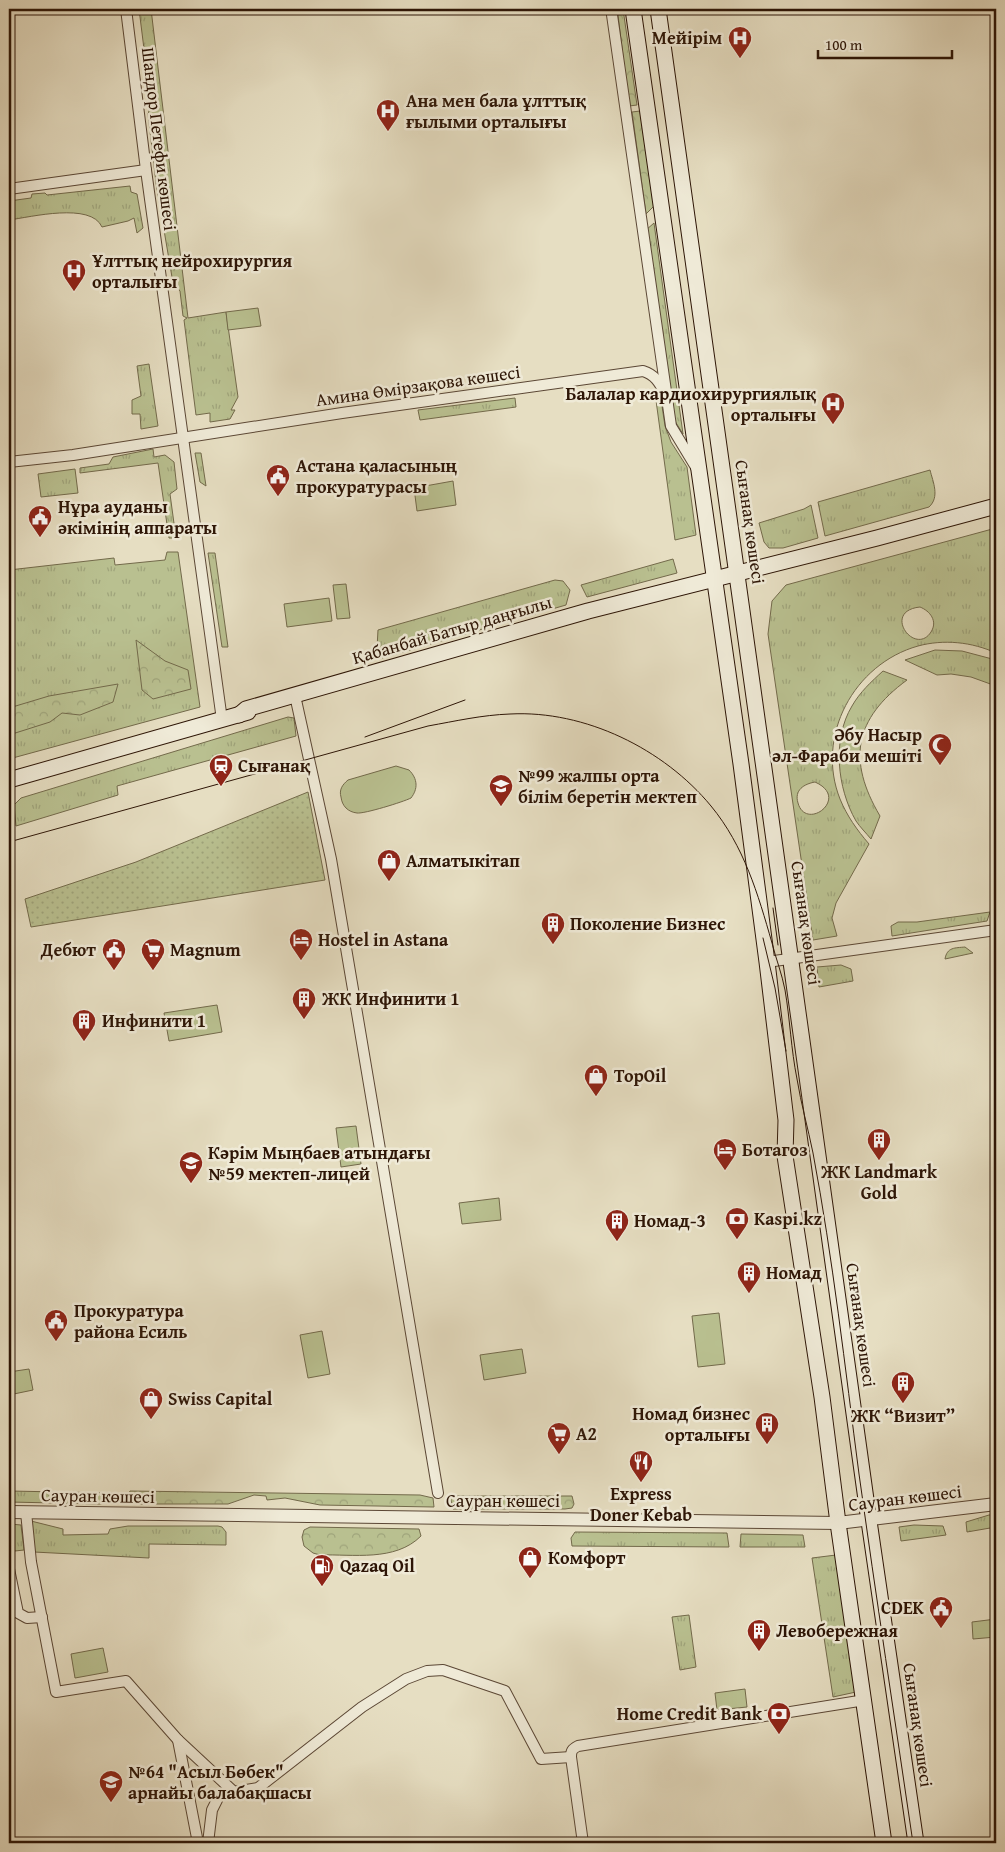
<svg xmlns="http://www.w3.org/2000/svg" width="1005" height="1852" viewBox="0 0 1005 1852" font-family="'Gentium Book Plus',serif">
  <defs>
    <pattern id="grass-tufts" width="24" height="20" patternUnits="userSpaceOnUse" patternTransform="scale(1.25)"><rect width="24" height="20" fill="#b9c090"/><path d="M3 7l-1-3M5 7V3M7 7l1-3M15 17l-1-3M17 17v-4M19 17l1-3" fill="none" stroke="#9fa47b"/></pattern>
    <pattern id="forest-crowns" width="20" height="18" patternUnits="userSpaceOnUse" patternTransform="scale(1.25)"><rect width="20" height="18" fill="#b9c090"/><path d="M2 6a3 3 0 1 1 6 0M12 15a3 3 0 1 1 6 0" fill="none" stroke="#9fa47b"/></pattern>
    <pattern id="garden-dots" width="8" height="8" patternUnits="userSpaceOnUse" patternTransform="scale(1.25)"><rect width="8" height="8" fill="#b9c090"/><path d="M2 2h.1M6 6h.1" fill="none" stroke="#9fa47b" stroke-width="1.8" stroke-linecap="round"/></pattern>
  </defs>
  <rect width="100%" height="100%" fill="#e6dec2"/>
  <filter id="stains"><feTurbulence type="fractalNoise" baseFrequency=".004" numOctaves="4"/><feColorMatrix values="0 0 0 0 .2 0 0 0 0 .09 0 0 0 0 .02 0 0 0 .5 -.17"/></filter>
  <radialGradient id="worn" r=".72"><stop offset=".6" stop-color="#630" stop-opacity="0"/><stop offset="1" stop-color="#630" stop-opacity=".3"/></radialGradient>
  <g fill="url(#grass-tufts)" stroke="#736a4b" fill-rule="evenodd">
    <path d="M139 9H151L188 318 226 312 238 397 231 410H235L230 419 210 422V413L196 415 184 320 187 318 183 316 180 291 173 283 156 183 148 114 151 105Z"/>
    <path d="M130 186 131 192 137 194 143 228 137 233 134 218 128 221 102 227C91 202 31 217 9 220V201L31 198 32 194 45 193 47 195Z"/>
    <path d="M654 223 683 434 673 418 646 230Z"/>
    <path d="M149 364 158 426 141 429 140 414H132V400L141 396 137 366Z"/>
    <path d="M655 393 662 406 665 426 671 442 687 467 696 535 675 540Z"/>
    <path d="M515 398 516 407 420 420 418 410Z"/>
    <path d="M153 449 154 457 165 455 174 462 177 489 170 494 176 538H169L158 463 80 473V468L109 464 113 457Z"/>
    <path d="M195 453H201L206 486 200 482Z"/>
    <path d="M75 469 78 493 41 497 38 474Z"/>
    <path d="M930 470C933 482 940 497 929 507L825 536 818 502Z"/>
    <path d="M811 505 818 538 783 548H769L764 542 759 523 804 509Z"/>
    <path d="M996 528V653C972 642 944 639 918 646 854 664 815 736 840 799 847 816 857 830 869 844L836 903 832 918 837 936 813 940 768 634 772 601 786 585ZM920 607C930 611 938 621 931 632 915 657 881 611 920 607ZM815 782C851 798 806 832 798 803 794 790 804 784 815 782Z"/>
    <path d="M167 552H178L200 707 9 759V570L114 558 115 565 165 560Z"/>
    <path d="M208 553H215L228 647H222Z"/>
    <path d="M673 559 677 573 587 597 581 585Z"/>
    <path d="M555 580 563 581 570 590 566 605 382 658 377 648 378 630Z"/>
    <path d="M935 650 962 651 996 660V686L971 677 951 674 937 675 905 660Z"/>
    <path d="M883 671 907 680C854 719 847 760 880 816L871 839C866 833 860 827 856 821 837 788 832 739 852 706 860 692 871 682 883 671Z"/>
    <path d="M288 717 294 718 296 736 117 786 118 795 16 826 14 805 21 798Z"/>
    <path d="M990 912 987 921 892 936 891 926 898 922H917Z"/>
    <path d="M965 947 973 953 945 959C947 947 955 948 965 947Z"/>
    <path d="M841 965 851 969 853 981 819 987 817 967Z"/>
    <path d="M9 1491 112 1493 111 1502 100 1504 9 1502Z"/>
    <path d="M989 1515H994L996 1518V1527L967 1532 966 1522Z"/>
    <path d="M31 1521 63 1529V1535L108 1534 110 1529 128 1526H218L222 1527 226 1532V1545L149 1544V1558L34 1552Z"/>
    <path d="M10 1524 21 1525 24 1550 15 1551 9 1534Z"/>
    <path d="M914 1525 943 1526 946 1535 901 1541 899 1527Z"/>
    <path d="M575 1532 727 1533 729 1547 572 1546 571 1538Z"/>
    <path d="M741 1534 803 1535 805 1547H740Z"/>
    <path d="M836 1555 856 1692 833 1697 812 1558Z"/>
    <path d="M689 1615 696 1667 680 1670 672 1617Z"/>
  </g>
  <g fill="url(#forest-crowns)" stroke="#736a4b">
    <path d="M619 9H623L637 105 629 106 618 15Z"/>
    <path d="M640 111 654 206 646 214 632 112Z"/>
    <path d="M136 640 165 661 188 670 191 689 153 699 142 690Z"/>
    <path d="M118 684 113 702 80 715 62 713 50 722 9 735V708L49 696Z"/>
    <path d="M130 1491 420 1495 433 1498 434 1507 320 1505 285 1498 267 1500 266 1496 254 1495 228 1504H139L133 1502 129 1493Z"/>
    <path d="M450 1496H572L574 1504 572 1508 565 1509H453Z"/>
    <path d="M310 1527 419 1529 421 1536C395 1562 353 1554 320 1555L313 1553 304 1546 302 1537 304 1530Z"/>
  </g>
  <path fill="url(#garden-dots)" stroke="#736a4b" d="M308 792 325 880 31 927 25 899 136 862Z"/>
  <g fill="#b9c090" stroke="#736a4b">
    <path d="M258 308 261 326 228 330 226 312Z"/>
    <path d="M453 481 456 505 417 511 414 488Z"/>
    <path d="M346 584 350 618 337 619 333 585Z"/>
    <path d="M329 598 332 621 287 627 284 604Z"/>
    <path d="M396 766 409 770C418 779 418 789 411 798 403 802 364 814 357 813 348 812 342 806 341 797 339 790 342 785 348 780Z"/>
    <path d="M217 1005 222 1032 169 1041 164 1013Z"/>
    <path d="M356 1126 361 1164 341 1167 336 1128Z"/>
    <path d="M499 1198 501 1220 462 1224 459 1203Z"/>
    <path d="M719 1313 725 1364 698 1367 692 1316Z"/>
    <path d="M322 1331 330 1374 308 1378 300 1335Z"/>
    <path d="M522 1349 526 1373 484 1380 480 1355Z"/>
    <path d="M29 1369 33 1390 9 1395V1372Z"/>
    <path d="M996 1619V1637L973 1639 972 1622Z"/>
    <path d="M103 1648 108 1672 75 1678 71 1654Z"/>
    <path d="M745 1689 747 1707 717 1710 715 1693Z"/>
  </g>
  <g fill="none" stroke-linecap="round" stroke-linejoin="round">
    <g stroke="#5b4735" stroke-width="12">
      <g id="minor">
        <path d="M126 9 146 170 222 720"/>
        <path d="M614 9 612 15 671 426 697 469"/>
        <path d="M9 189 146 170"/>
        <path d="M9 462 73 455 342 413 643 371C656 375 660 384 666 395"/>
        <path d="M296 700 331 859 438 1493"/>
        <path d="M767 962 996 930"/>
        <path d="M26 1512 31 1562 56 1692 126 1681 178 1740 234 1792"/>
        <path d="M9 1569 18 1613 27 1618 42 1617"/>
        <path d="M178 1740 198 1843"/>
        <path d="M208 1843 212 1810 219 1796 234 1792 258 1788 362 1707 406 1679 427 1671 443 1670 505 1691 541 1759 571 1757"/>
        <path d="M583 1843 571 1757C571 1751 572 1749 578 1746L865 1700"/>
      </g>
    </g>
    <g stroke="#5b4735" stroke-width="14">
      <path id="tertiary" d="M9 1512 838 1523 996 1504"/>
    </g>
    <g stroke="#2d1506" stroke-width="17">
      <g id="secondary">
        <path d="M633 9 741 764 767 962 786 1120 785 1156 822 1397 838 1523 884 1843"/>
        <path d="M658 9 869 1521 916 1843"/>
        <path d="M239 715 246 709 588 611 877 538 996 506"/>
        <path d="M9 780 248 712"/>
      </g>
    </g>
    <use href="#minor" stroke="#efead7" stroke-width="10"/>
    <use href="#tertiary" stroke="#efead7" stroke-width="12"/>
    <use href="#secondary" stroke="#efead7" stroke-width="15"/>
    <g stroke="#2d1506" stroke-width="1">
      <path d="M365 737 465 700"/>
      <path d="M9 842 428 726C456 721 482 715 510 714 585 710 664 749 711 806 744 846 758 894 772 943 776 959 782 974 785 990 790 1019 791 1049 797 1079 801 1104 808 1128 813 1153 833 1259 845 1367 859 1474 876 1597 895 1720 913 1843"/>
      <path d="M773 908 778 945"/>
      <path d="M763 938 775 988 786 1051"/>
    </g>
  </g>
  <defs>
    <g id="hospital-pin" transform="scale(1.25)"><path d="M0 17L-7.5 6A9.5 9.5 0 1 1 7.5 6Z" fill="#8f2418" stroke="#efead7"/><path d="M-5-5h3v3.5h4V-5h3V5h-3V1.5h-4V5h-3Z" fill="#fff"/></g>
    <g id="civic-pin" transform="scale(1.25)"><path d="M0 17L-7.5 6A9.5 9.5 0 1 1 7.5 6Z" fill="#8f2418" stroke="#efead7"/><path d="M-.6-6.5H3V-4.5H.6V-3L4-1V1h2V6H-6V1h2V-1L-.6-3ZM-1.2 2.5V6h2.4V2.5Z" fill="#fff"/></g>
    <g id="mosque-pin" transform="scale(1.25)"><path d="M0 17L-7.5 6A9.5 9.5 0 1 1 7.5 6Z" fill="#8f2418" stroke="#efead7"/><path d="M3.5-4.9A6 6 0 1 0 3.5 4.9A5 5 0 1 1 3.5-4.9Z" fill="#fff"/></g>
    <g id="station-pin" transform="scale(1.25)"><path d="M0 17L-7.5 6A9.5 9.5 0 1 1 7.5 6Z" fill="#8f2418" stroke="#efead7"/><path d="M-3-6H3Q5-6 5-4V2Q5 4 3 4L4.5 6H3L1.5 4h-3L-3 6H-4.5L-3 4Q-5 4-5 2V-4Q-5-6-3-6ZM-3.5-4v3h7v-3ZM-3.5 1v1.5H-2V1ZM2 1v1.5H3.5V1Z" fill="#fff"/></g>
    <g id="school-pin" transform="scale(1.25)"><path d="M0 17L-7.5 6A9.5 9.5 0 1 1 7.5 6Z" fill="#8f2418" stroke="#efead7"/><path d="M0-5L7-2L0 1L-7-2ZM-4 1L0 2.5L4 1V4Q0 6-4 4Z" fill="#fff"/></g>
    <g id="shop-pin" transform="scale(1.25)"><path d="M0 17L-7.5 6A9.5 9.5 0 1 1 7.5 6Z" fill="#8f2418" stroke="#efead7"/><path d="M-5-2.5h2.3a2.7 3.5 0 0 1 5.4 0H5L5.5 6h-11ZM-1.5-2.5h3a1.5 2.3 0 0 0-3 0Z" fill="#fff"/></g>
    <g id="building-pin" transform="scale(1.25)"><path d="M0 17L-7.5 6A9.5 9.5 0 1 1 7.5 6Z" fill="#8f2418" stroke="#efead7"/><path d="M-4-6H4V6H1V3H-1V6H-4ZM-2.5-4.3h1.7v1.8h-1.7ZM.8-4.3h1.7v1.8H.8ZM-2.5-1h1.7V.8h-1.7ZM.8-1h1.7V.8H.8Z" fill="#fff"/></g>
    <g id="hotel-pin" transform="scale(1.25)"><path d="M0 17L-7.5 6A9.5 9.5 0 1 1 7.5 6Z" fill="#8f2418" stroke="#efead7"/><path d="M-6-4.5h1.5V1H6V5H4.5V3h-9V5H-6ZM-4 0a1.8 1.8 0 1 1 3.6 0ZM.5 0V-2.5h3Q6-2.5 6 0Z" fill="#fff"/></g>
    <g id="supermarket-pin" transform="scale(1.25)"><path d="M0 17L-7.5 6A9.5 9.5 0 1 1 7.5 6Z" fill="#8f2418" stroke="#efead7"/><path d="M-6-5.5h2.5l.6 2H6L4.5 2H-2.5L-4.4-4H-6ZM-1.5 3.2a1.3 1.3 0 1 0 .1 0ZM3 3.2a1.3 1.3 0 1 0 .1 0Z" fill="#fff"/></g>
    <g id="bank-pin" transform="scale(1.25)"><path d="M0 17L-7.5 6A9.5 9.5 0 1 1 7.5 6Z" fill="#8f2418" stroke="#efead7"/><path d="M-6-4H6V4H-6ZM0-2.3a2.3 2.3 0 1 0 0 4.6a2.3 2.3 0 1 0 0-4.6Z" fill="#fff"/></g>
    <g id="restaurant-pin" transform="scale(1.25)"><path d="M0 17L-7.5 6A9.5 9.5 0 1 1 7.5 6Z" fill="#8f2418" stroke="#efead7"/><path d="M-5-6h1v4h1v-4h1v4h1v-4h1v5L-1.5 .5V6h-2V.5L-5-1ZM5-6V6H3V1.5H1.5Q1.5-4 5-6Z" fill="#fff"/></g>
    <g id="fuel-pin" transform="scale(1.25)"><path d="M0 17L-7.5 6A9.5 9.5 0 1 1 7.5 6Z" fill="#8f2418" stroke="#efead7"/><path d="M-5.5-6h7V0h2V4h1.3V-2.5L3-4.5l.8-.8L6-3V5H2.5V1h-1V6h-7ZM-4.2-4.7v3.2H.2V-4.7Z" fill="#fff"/></g>
  </defs>
  <g fill-rule="evenodd">
    <use href="#hospital-pin" x="740" y="38"/>
    <use href="#hospital-pin" x="388" y="111"/>
    <use href="#hospital-pin" x="74" y="271"/>
    <use href="#hospital-pin" x="833" y="404"/>
    <use href="#civic-pin" x="278" y="476"/>
    <use href="#civic-pin" x="40" y="517"/>
    <use href="#mosque-pin" x="940" y="745"/>
    <use href="#station-pin" x="221" y="766"/>
    <use href="#school-pin" x="501" y="786"/>
    <use href="#shop-pin" x="389" y="861"/>
    <use href="#building-pin" x="553" y="924"/>
    <use href="#hotel-pin" x="301" y="940"/>
    <use href="#civic-pin" x="114" y="950"/>
    <use href="#supermarket-pin" x="153" y="950"/>
    <use href="#building-pin" x="304" y="999"/>
    <use href="#building-pin" x="84" y="1021"/>
    <use href="#shop-pin" x="596" y="1076"/>
    <use href="#building-pin" x="879" y="1140"/>
    <use href="#hotel-pin" x="725" y="1150"/>
    <use href="#school-pin" x="191" y="1163"/>
    <use href="#bank-pin" x="737" y="1219"/>
    <use href="#building-pin" x="617" y="1221"/>
    <use href="#building-pin" x="749" y="1273"/>
    <use href="#civic-pin" x="56" y="1321"/>
    <use href="#building-pin" x="903" y="1383"/>
    <use href="#shop-pin" x="151" y="1399"/>
    <use href="#building-pin" x="767" y="1424"/>
    <use href="#supermarket-pin" x="559" y="1434"/>
    <use href="#restaurant-pin" x="641" y="1462"/>
    <use href="#shop-pin" x="530" y="1558"/>
    <use href="#fuel-pin" x="322" y="1566"/>
    <use href="#civic-pin" x="941" y="1608"/>
    <use href="#building-pin" x="759" y="1631"/>
    <use href="#bank-pin" x="779" y="1714"/>
    <use href="#school-pin" x="111" y="1782"/>
  </g>
  <g text-anchor="middle" stroke-width="5" stroke-linejoin="round" paint-order="stroke">
    <g font-size="18" font-weight="bold" fill="#2d1506" stroke="#efead7" text-anchor="start">
      <text x="722" y="44" text-anchor="end">Мейірім</text>
      <text x="406" y="107">Ана мен бала ұлттық<tspan x="406" dy="21">ғылыми орталығы</tspan></text>
      <text x="92" y="267">Ұлттық нейрохирургия<tspan x="92" dy="21">орталығы</tspan></text>
      <text x="816" y="400" text-anchor="end">Балалар кардиохирургиялық<tspan x="816" dy="21">орталығы</tspan></text>
      <text x="296" y="472">Астана қаласының<tspan x="296" dy="21">прокуратурасы</tspan></text>
      <text x="58" y="513">Нұра ауданы<tspan x="58" dy="21">әкімінің аппараты</tspan></text>
      <text x="922" y="741" text-anchor="end">Әбу Насыр<tspan x="922" dy="21">әл-Фараби мешіті</tspan></text>
      <text x="238" y="772">Сығанақ</text>
      <text x="518" y="782">№99 жалпы орта<tspan x="518" dy="21">білім беретін мектеп</tspan></text>
      <text x="406" y="867">Алматыкітап</text>
      <text x="570" y="930">Поколение Бизнес</text>
      <text x="318" y="946">Hostel in Astana</text>
      <text x="96" y="956" text-anchor="end">Дебют</text>
      <text x="170" y="956">Magnum</text>
      <text x="322" y="1005">ЖК Инфинити 1</text>
      <text x="102" y="1027">Инфинити 1</text>
      <text x="614" y="1082">TopOil</text>
      <text x="742" y="1156">Ботагоз</text>
      <text x="208" y="1159">Кәрім Мыңбаев атындағы<tspan x="208" dy="21">№59 мектеп-лицей</tspan></text>
      <text x="879" y="1178" text-anchor="middle">ЖК Landmark<tspan x="879" dy="21">Gold</tspan></text>
      <text x="754" y="1225">Kaspi.kz</text>
      <text x="634" y="1227">Номад-3</text>
      <text x="766" y="1279">Номад</text>
      <text x="74" y="1317">Прокуратура<tspan x="74" dy="21">района Есиль</tspan></text>
      <text x="168" y="1405">Swiss Capital</text>
      <text x="750" y="1420" text-anchor="end">Номад бизнес<tspan x="750" dy="21">орталығы</tspan></text>
      <text x="903" y="1422" text-anchor="middle">ЖК “Визит”</text>
      <text x="576" y="1440">А2</text>
      <text x="641" y="1500" text-anchor="middle">Express<tspan x="641" dy="21">Doner Kebab</tspan></text>
      <text x="548" y="1564">Комфорт</text>
      <text x="340" y="1572">Qazaq Oil</text>
      <text x="924" y="1614" text-anchor="end">CDEK</text>
      <text x="776" y="1637">Левобережная</text>
      <text x="762" y="1720" text-anchor="end">Home Credit Bank</text>
      <text x="128" y="1778">№64 "Асыл Бөбек"<tspan x="128" dy="21">арнайы балабақшасы</tspan></text>
    </g>
    <g font-size="18" fill="#2d1506" stroke="#efead7">
      <text transform="translate(159 139) rotate(83)" y="6">Шандор Петефи көшесі</text>
      <text transform="translate(418 386) rotate(-8)" y="6">Амина Өмірзақова көшесі</text>
      <text transform="translate(750 522) rotate(82)" y="6">Сығанақ көшесі</text>
      <text transform="translate(452 630) rotate(-16)" y="6">Қабанбай Батыр даңғылы</text>
      <text transform="translate(806 923) rotate(82)" y="6">Сығанақ көшесі</text>
      <text transform="translate(861 1325) rotate(82)" y="6">Сығанақ көшесі</text>
      <text transform="translate(98 1496) rotate(1)" y="6">Сауран көшесі</text>
      <text transform="translate(905 1498) rotate(-7)" y="6">Сауран көшесі</text>
      <text x="503" y="1507">Сауран көшесі</text>
      <text transform="translate(918 1725) rotate(82)" y="6">Сығанақ көшесі</text>
    </g>
  </g>
  <rect width="1005" height="1852" fill="none" stroke="#e6dec2" stroke-width="30"/>
  <rect x="10" y="10" width="985" height="1832" fill="none" stroke="#2d1506" stroke-width="2.5"/>
  <rect x="15" y="15" width="975" height="1822" fill="none" stroke="#2d1506"/>
  <path d="M818 50v8h134v-8" fill="none" stroke="#2d1506" stroke-width="2.5"/>
  <text x="825" y="50" font-size="15" fill="#2d1506" stroke="#efead7" stroke-width="4" paint-order="stroke">100 m</text>
  <rect width="100%" height="100%" filter="url(#stains)"/>
  <rect width="100%" height="100%" fill="url(#worn)"/>
</svg>
